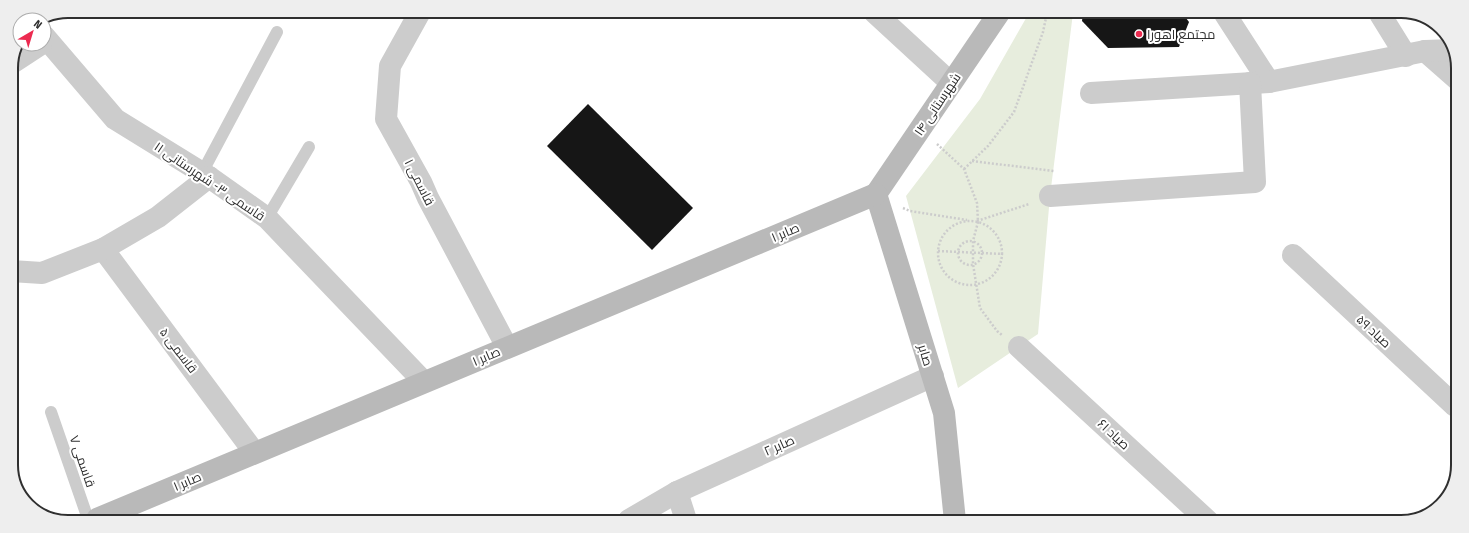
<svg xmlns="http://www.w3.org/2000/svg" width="1469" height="533" viewBox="0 0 1469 533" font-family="'Fira Sans Condensed',Cairo,sans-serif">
  <rect width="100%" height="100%" fill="#fff"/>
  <path fill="#e7eddd" d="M1029 13H1073L1050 196 1038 334 958 388 906 196 980 99Z"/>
  <g fill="#161616">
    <path d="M1083 13 1183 14 1189 22 1179 47 1108 48 1082 21Z"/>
    <path d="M588 104 693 208 652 250 547 146Z"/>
  </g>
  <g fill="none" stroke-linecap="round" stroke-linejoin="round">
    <g stroke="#ccc" stroke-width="2.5" stroke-dasharray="2 2" stroke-linecap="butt">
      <path d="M937 144 964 169 977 203 978 222 973 241V264L980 308 997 331 1002 335"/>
      <path d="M972 161 1054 171"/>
      <path d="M964 169 988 146 1014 112 1043 32 1047 13"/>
      <path d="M903 208 910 211 967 220"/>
      <path d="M977 221 1029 204"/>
      <circle cx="970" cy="253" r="32"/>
      <circle cx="970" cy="253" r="12"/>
      <path d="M938 251 1003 254"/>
    </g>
    <g stroke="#ccc" stroke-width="12">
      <path d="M202 173 277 32"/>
      <path d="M267 218 309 147"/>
      <path d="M51 412 88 519"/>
    </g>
    <g stroke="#ccc" stroke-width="22">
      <path d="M420 12 390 66 386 119 421 182 428 198 507 347"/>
      <path d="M875 13 951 83"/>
      <path d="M1225 14 1269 82"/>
      <path d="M1380 14 1406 56"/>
      <path d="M44 36 115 119 209 177 267 218 424 382"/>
      <path d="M1425 51 1458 80"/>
      <path d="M12 63 41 44"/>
      <path d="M1091 93 1269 82 1425 51 1453 50"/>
      <path d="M1050 196 1255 182 1250 83"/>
      <path d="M103 249 254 452"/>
      <path d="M1293 255 1455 406"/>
      <path d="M11 271 42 273 103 249 158 217 209 177"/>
      <path d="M1019 347 1209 522"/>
      <path d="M677 492 686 520"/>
      <path d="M629 520 677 492 933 376"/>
    </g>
    <g stroke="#b9b9b9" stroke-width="22">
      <path d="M876 194 944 413 955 521"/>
      <path d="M876 194 999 13"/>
      <path d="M97 519 876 194"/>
    </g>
  </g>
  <circle fill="#ec2b50" stroke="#fff" stroke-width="1.5" cx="1139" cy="34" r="4"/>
  <g text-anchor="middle" stroke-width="4" stroke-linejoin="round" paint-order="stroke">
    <g font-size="13" fill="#2f2f2f" stroke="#fff" text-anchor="start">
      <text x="1147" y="39">مجتمع اهورا</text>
    </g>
    <g font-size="13" fill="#2f2f2f" stroke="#fff">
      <text transform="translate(937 104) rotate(-56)" y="5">شهرستانی ۱۴</text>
      <text transform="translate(210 181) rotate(34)" y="5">قاسمی ۳- شهرستانی ۱۱</text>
      <text transform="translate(420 182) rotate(63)" y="5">قاسمی ۱</text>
      <text transform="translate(785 232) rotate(-23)" y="5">صابر ۱</text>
      <text transform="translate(1374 331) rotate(43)" y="5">صیاد ۵۹</text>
      <text transform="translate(179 350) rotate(53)" y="5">قاسمی ۵</text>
      <text transform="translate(926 355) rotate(73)" y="5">صابر</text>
      <text transform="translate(486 356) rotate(-23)" y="5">صابر ۱</text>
      <text transform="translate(1114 434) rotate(43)" y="5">صیاد ۶۱</text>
      <text transform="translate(779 445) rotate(-24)" y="5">صابر ۲</text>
      <text transform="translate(83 461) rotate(71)" y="5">قاسمی ۷</text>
      <text transform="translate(187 481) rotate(-23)" y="5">صابر ۱</text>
    </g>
  </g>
  <path d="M0 0H1469V533H0ZM68 18H1401A50 50 0 0 1 1451 68V465A50 50 0 0 1 1401 515H68A50 50 0 0 1 18 465V68A50 50 0 0 1 68 18Z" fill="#eee" fill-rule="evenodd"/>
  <path fill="none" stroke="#2f2f2f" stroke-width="2" d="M68 18H1401A50 50 0 0 1 1451 68V465A50 50 0 0 1 1401 515H68A50 50 0 0 1 18 465V68A50 50 0 0 1 68 18Z"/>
  <g transform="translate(32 32) rotate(38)"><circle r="19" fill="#ffffff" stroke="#acacac"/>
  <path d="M0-3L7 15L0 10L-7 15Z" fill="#ec2b50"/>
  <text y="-6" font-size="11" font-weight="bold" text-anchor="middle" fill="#2f2f2f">N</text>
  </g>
</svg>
